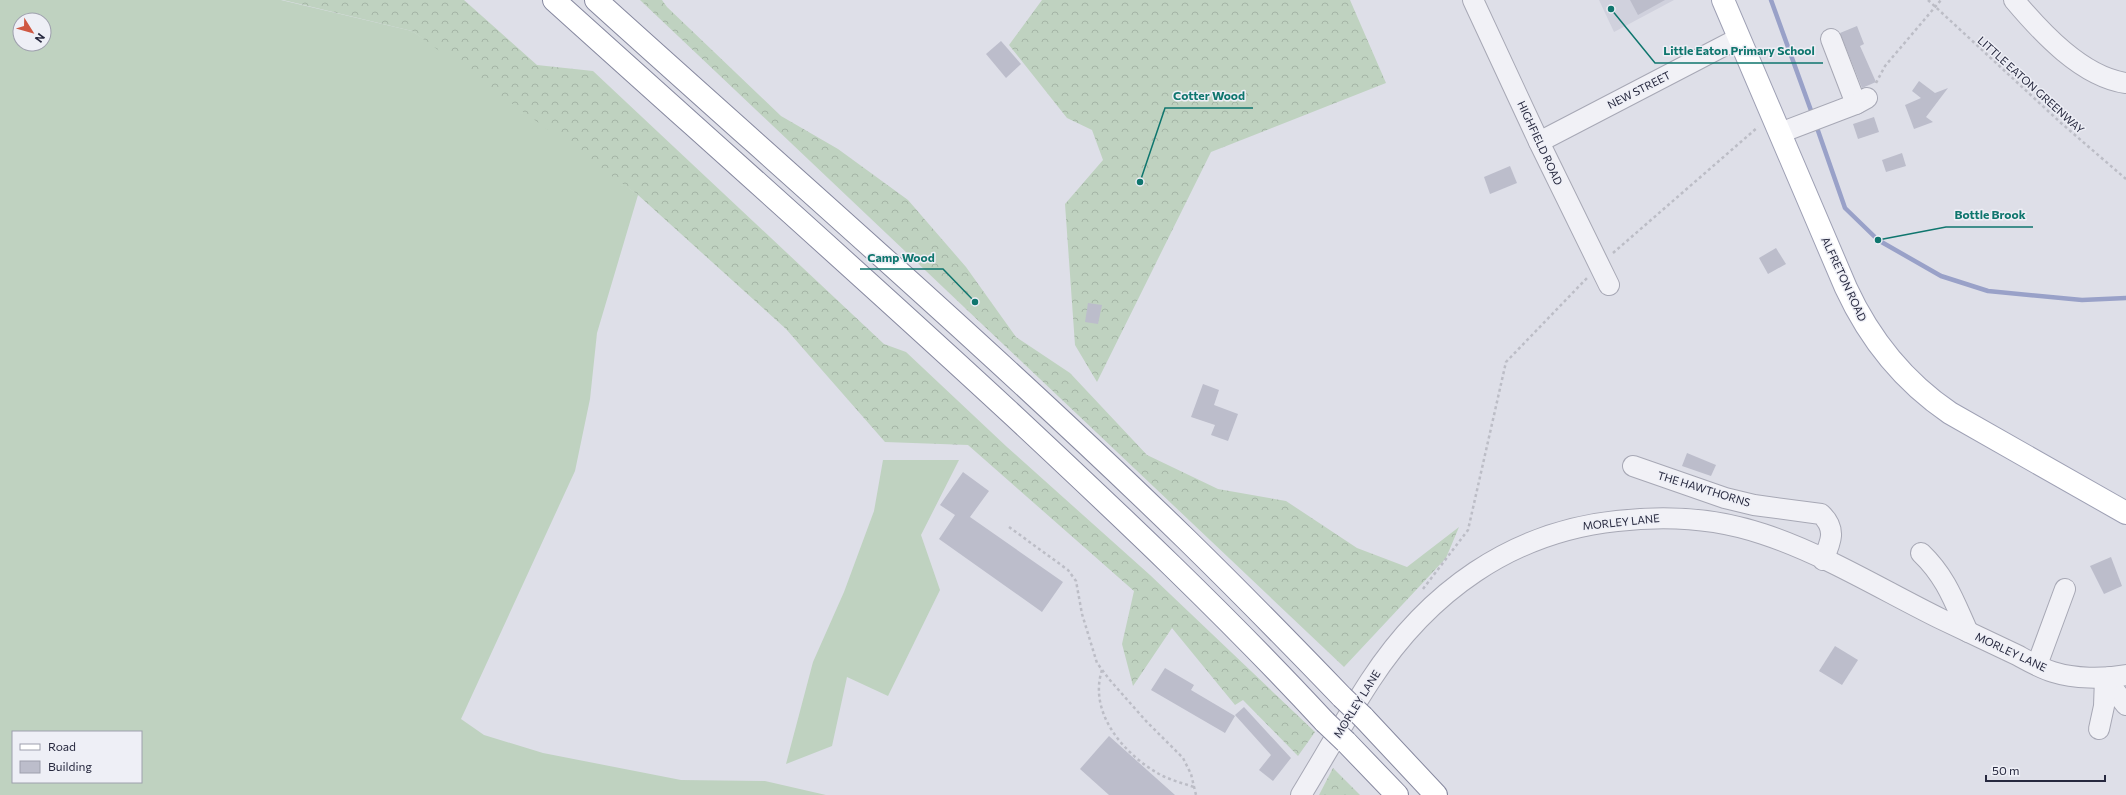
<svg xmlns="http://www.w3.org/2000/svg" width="2126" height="795" viewBox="0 0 2126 795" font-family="Commissioner,sans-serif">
  <defs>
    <pattern id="forest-crowns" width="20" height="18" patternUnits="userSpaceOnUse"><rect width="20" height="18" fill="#bfd2c0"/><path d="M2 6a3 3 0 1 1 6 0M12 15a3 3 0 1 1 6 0" fill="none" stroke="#a4b4a6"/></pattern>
  </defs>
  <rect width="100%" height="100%" fill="#dedfe8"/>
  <path fill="#d0d1dd" d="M1599 0H1674L1614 32Z"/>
  <g fill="#bfd2c0" fill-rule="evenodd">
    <path d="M0 0H281L412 31 511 97 638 195 597 333 590 399 575 471 461 719 484 735 543 753 681 780 765 781 826 795H0ZM20 20H44V44H20ZM13 732H141V782H13Z"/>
    <path d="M883 460H959L921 535 940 590 888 696 847 677 832 746 786 764 813 662 844 592 874 511Z"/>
  </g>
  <g fill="url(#forest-crowns)">
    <path d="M283 0H464L537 65 593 71 884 344 906 352 1007 447 1150 575 1315 732 1298 756 1243 700 1235 705 1172 628 1133 686 1122 644 1134 591 968 445 885 442 786 329 638 195 412 31Z"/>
    <path d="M640 0H662L667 7 781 116 838 149 908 200 966 267 1016 337 1070 373 1147 455 1218 489 1286 501 1357 548 1407 567 1459 527 1446 558 1344 667Z"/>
    <path d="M1042 0H1350L1386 83 1211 152 1097 382 1075 345 1065 204 1103 160 1092 130 1067 118 1009 45Z"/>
    <path d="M1333 768 1360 795H1319Z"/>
  </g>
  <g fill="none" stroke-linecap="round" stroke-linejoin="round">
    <g stroke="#99a1c8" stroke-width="4.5">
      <path d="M1771 0 1813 116"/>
      <path d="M1816 125 1845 208 1878 240 1941 276 1988 291 2082 300 2126 298"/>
    </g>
  </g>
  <g fill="#bcbdcb">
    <path d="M1630 0H1665L1638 15Z"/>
    <path d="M1857 26 1864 44 1860 46 1876 82 1862 88 1840 33Z"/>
    <path d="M1001 41 1021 64 1006 78 986 54Z"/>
    <path d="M1919 81 1935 93 1948 88 1926 117 1933 122 1914 129 1905 105 1921 98 1912 91Z"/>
    <path d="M1874 117 1879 132 1858 139 1853 124Z"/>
    <path d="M1902 153 1906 166 1886 172 1882 160Z"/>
    <path d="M1510 166 1517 183 1490 194 1484 177Z"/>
    <path d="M1776 248 1786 264 1768 274 1759 258Z"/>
    <path d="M1088 303 1102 305 1098 324 1085 322Z"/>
    <path d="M1203 384 1219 390 1214 405 1238 414 1228 441 1211 435 1215 425 1191 417Z"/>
    <path d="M1687 453 1716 465 1711 476 1682 466Z"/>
    <path d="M963 472 989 491 970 517 1063 582 1042 612 939 539 955 515 940 505Z"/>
    <path d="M2111 557 2122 586 2104 594 2090 566Z"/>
    <path d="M1835 646 1858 660 1842 685 1819 671Z"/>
    <path d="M1165 668 1194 685 1191 690 1235 716 1225 733 1151 690Z"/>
    <path d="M1244 707 1291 758 1273 781 1259 770 1271 755 1235 715Z"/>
    <path d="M1109 736 1175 795H1109L1080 769Z"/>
  </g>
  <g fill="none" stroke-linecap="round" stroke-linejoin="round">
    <g stroke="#a7a8b5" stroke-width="22">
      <g id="minor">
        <path d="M1473 0 1539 142 1609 285"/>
        <path d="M2014 0C2041 32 2082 77 2126 83"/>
        <path d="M1831 39 1856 104"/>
        <path d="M1780 133 1856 104 1867 98"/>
        <path d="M1539 142 1739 38"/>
        <path d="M1633 466 1725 498 1754 505 1821 514C1837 529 1831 542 1823 560"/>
        <path d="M1921 553C1946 577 1954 601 1968 632"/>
        <path d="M2037 665 2065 589"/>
        <path d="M2110 677 2115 691 2126 705"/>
        <path d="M2099 729 2104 706 2105 678"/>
        <path d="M1301 795C1324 757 1346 718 1370 681 1428 592 1511 532 1617 521 1667 515 1716 518 1763 534 1824 554 1884 591 1941 619 1966 631 1992 643 2017 655 2028 661 2040 668 2053 672 2075 679 2103 679 2126 675"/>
      </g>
    </g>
    <g stroke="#9ea0b4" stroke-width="24">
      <path id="major" d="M1723 0 1846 288C1870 340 1903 381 1950 413L2126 513"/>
    </g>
    <g stroke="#86889f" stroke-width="24">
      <g id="highway">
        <path d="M554 0C708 139 863 276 1015 417 1121 516 1226 615 1325 722"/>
        <path d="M596 0C794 179 996 354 1187 540 1239 591 1291 644 1342 697"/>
        <path d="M1363 717 1436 795"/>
        <path d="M1346 742 1397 795"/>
      </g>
    </g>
    <g stroke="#bcbdc6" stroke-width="2.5" stroke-dasharray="3 3" stroke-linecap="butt">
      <path d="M1928 0 2061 123 2126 179"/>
      <path d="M1876 83 1885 66 1941 0"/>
      <path d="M1613 253 1758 127"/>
      <path d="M1009 527 1068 570 1076 581 1082 614 1097 663 1109 679 1146 721 1183 758 1191 774 1196 795"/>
      <path d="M1423 589 1468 530 1506 362 1587 278"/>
      <path d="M1102 670C1088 713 1124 754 1159 774 1170 780 1182 783 1194 787"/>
    </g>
    <use href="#minor" stroke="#f1f1f6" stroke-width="20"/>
    <use href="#major" stroke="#fff" stroke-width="22"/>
    <use href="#highway" stroke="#fff" stroke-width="22"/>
    <g stroke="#86889f" stroke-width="24" stroke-linecap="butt">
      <g id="highway-bridge">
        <path d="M1342 697 1363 717"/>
        <path d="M1325 722 1346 742"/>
      </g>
    </g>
    <use href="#highway-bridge" stroke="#fff" stroke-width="22"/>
  </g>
  <g text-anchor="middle" stroke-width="3" stroke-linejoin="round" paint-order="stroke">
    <g font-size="11" fill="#27293f" stroke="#eeeff6">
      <text transform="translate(2031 85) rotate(42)" y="4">LITTLE EATON GREENWAY</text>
      <text transform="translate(1639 90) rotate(-27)" y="4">NEW STREET</text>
      <text transform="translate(1540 143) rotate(65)" y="4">HIGHFIELD ROAD</text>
      <text transform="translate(1844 279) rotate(65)" y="4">ALFRETON ROAD</text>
      <text transform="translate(1704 489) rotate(17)" y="4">THE HAWTHORNS</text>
      <text transform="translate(1621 522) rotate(-6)" y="4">MORLEY LANE</text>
      <text transform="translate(2011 652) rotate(25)" y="4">MORLEY LANE</text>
      <text transform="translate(1357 704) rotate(-58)" y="4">MORLEY LANE</text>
    </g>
  </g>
  <path fill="none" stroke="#0f766e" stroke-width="1.5" d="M1611 9L1655 63H1823M1140 182L1165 108H1253M1878 240L1946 227H2033M975 302L943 269H860"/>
  <g fill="#0f766e" stroke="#eeeff6" stroke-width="1.5">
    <circle cx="1611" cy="9" r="4"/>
    <circle cx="1140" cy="182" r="4"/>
    <circle cx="1878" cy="240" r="4"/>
    <circle cx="975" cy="302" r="4"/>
  </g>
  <g font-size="12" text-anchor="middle" font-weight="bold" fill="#0f766e" stroke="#eeeff6" stroke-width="3" stroke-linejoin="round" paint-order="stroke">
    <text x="1739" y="55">Little Eaton Primary School</text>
    <text x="1209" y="100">Cotter Wood</text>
    <text x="1990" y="219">Bottle Brook</text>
    <text x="901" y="262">Camp Wood</text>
  </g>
  <rect x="12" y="731" width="130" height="52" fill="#eeeff6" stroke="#9ea0ad"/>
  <rect x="20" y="744" width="20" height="6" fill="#ffffff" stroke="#9ea0ad"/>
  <text x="48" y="751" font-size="12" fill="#27293f">Road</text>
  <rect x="20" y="761" width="20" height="12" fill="#bcbdcb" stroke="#9ea0ad"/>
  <text x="48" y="771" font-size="12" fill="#27293f">Building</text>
  <g transform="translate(32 32) rotate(127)"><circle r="19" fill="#eeeff6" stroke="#9ea0ad"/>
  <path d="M0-3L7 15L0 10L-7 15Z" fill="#cf5842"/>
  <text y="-6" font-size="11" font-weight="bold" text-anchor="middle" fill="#27293f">N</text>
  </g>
  <path d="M1986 775v6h119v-6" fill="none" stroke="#27293f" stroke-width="2"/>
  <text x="1992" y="775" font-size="12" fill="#27293f" stroke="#eeeff6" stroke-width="3" paint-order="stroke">50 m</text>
</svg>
